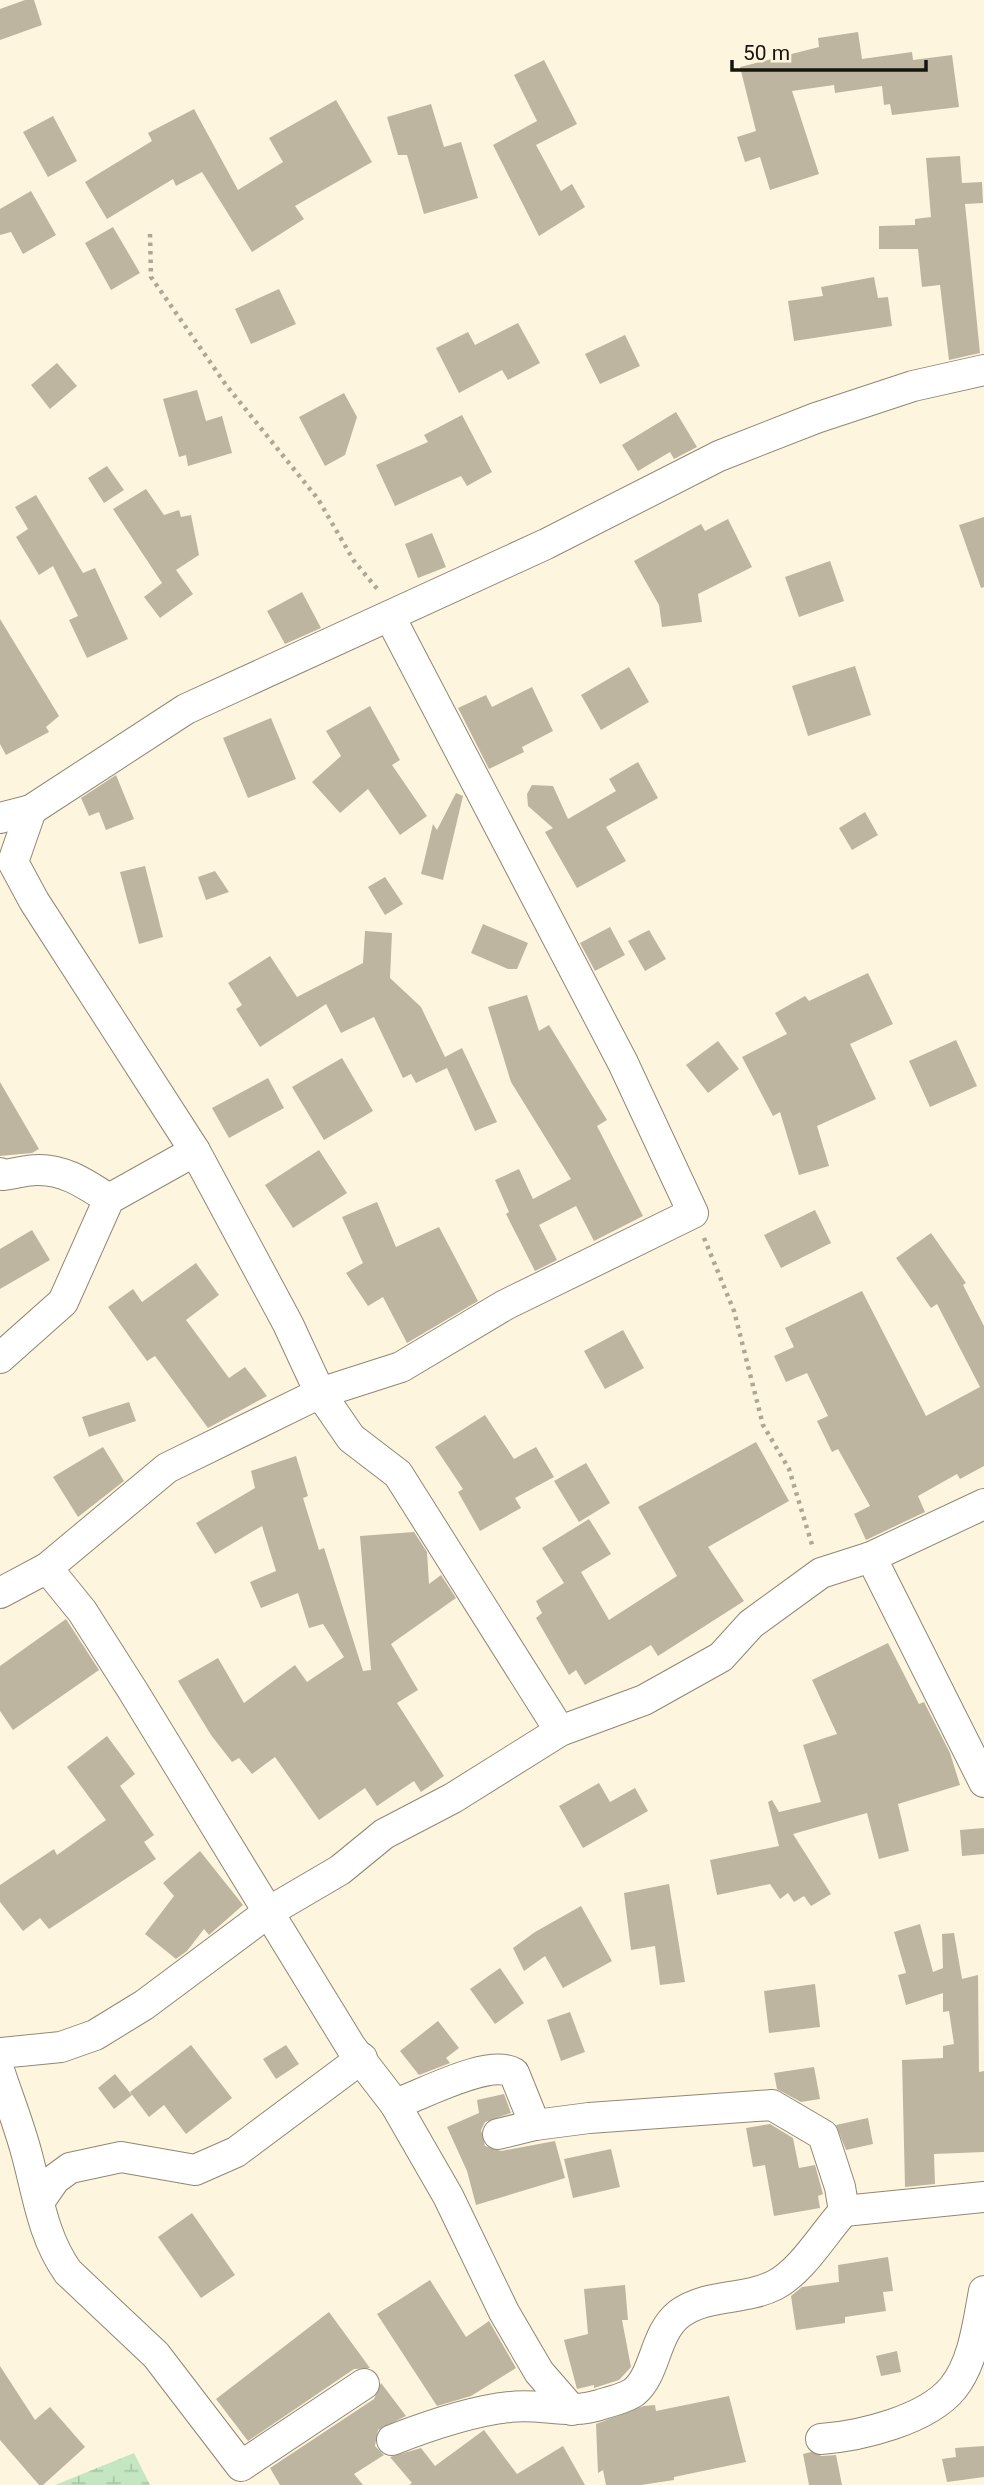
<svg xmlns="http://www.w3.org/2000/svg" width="984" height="2485" viewBox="0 0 984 2485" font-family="Roboto,sans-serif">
  <defs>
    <pattern id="wetland-marsh" width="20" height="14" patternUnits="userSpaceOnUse" patternTransform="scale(1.75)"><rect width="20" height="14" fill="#c4e7c2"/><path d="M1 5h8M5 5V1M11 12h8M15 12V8" fill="none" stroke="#a8c5a6"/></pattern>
  </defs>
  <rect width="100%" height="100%" fill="#fef5df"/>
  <path fill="url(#wetland-marsh)" d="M134 2453 150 2485H55Z"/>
  <g fill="#beb5a0">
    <path d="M25 0H34L42 25 0 40V9Z"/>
    <path d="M858 32 862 59 912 52 913 60 952 55 959 107 892 115 890 104 884 105 882 86 835 93 834 85 792 91 819 174 770 190 760 157 745 162 737 137 756 131 740 67 819 47 818 38Z"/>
    <path d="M544 60 577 124 536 145 561 191 572 184 585 207 539 236 493 145 537 121 514 75Z"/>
    <path d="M336 100 372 162 295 206 304 219 252 252 202 172 176 186 173 179 107 219 85 182 152 141 148 133 194 109 238 190 283 162 269 138Z"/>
    <path d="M431 104 444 147 461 142 478 198 424 214 407 155H398L387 117Z"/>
    <path d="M53 116 77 161 48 177 23 132Z"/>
    <path d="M960 156 962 183 982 182 983 203 965 204 980 353 949 360 940 285 922 287 918 249H879V226L915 225V219L931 217 926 158Z"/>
    <path d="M31 191 56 235 23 254 11 232 0 235V209Z"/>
    <path d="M113 227 140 273 111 290 85 243Z"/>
    <path d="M874 277 878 298 888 297 892 326 794 341 788 301 823 296 821 287Z"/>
    <path d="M279 289 296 324 251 344 235 309Z"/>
    <path d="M518 323 540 363 508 380 502 370 459 393 436 348 468 332 475 345Z"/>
    <path d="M625 335 640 366 600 384 585 354Z"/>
    <path d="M57 363 77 386 50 409 31 385Z"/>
    <path d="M197 390 206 421 222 416 232 453 188 466 186 455 179 457 163 399Z"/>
    <path d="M344 393 357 417 345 455 325 466 299 417Z"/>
    <path d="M676 412 697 447 674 459 670 452 638 471 622 445Z"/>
    <path d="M462 415 492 472 467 486 461 476 395 506 376 465 428 442 424 435Z"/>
    <path d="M107 466 124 490 104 503 88 478Z"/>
    <path d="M146 489 164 515 179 510 181 517 191 515 199 555 176 570 193 594 160 618 144 597 162 583 113 509Z"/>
    <path d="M36 495 83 573 95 568 128 639 87 658 69 620 78 616 53 566 39 575 16 537 28 529 15 507Z"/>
    <path d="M984 517V587L981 588 959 525Z"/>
    <path d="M728 519 752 567 698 594 702 622 662 627 659 605 634 561 701 524 705 531Z"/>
    <path d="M432 533 446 567 418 578 405 544Z"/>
    <path d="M830 561 844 601 799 617 785 577Z"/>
    <path d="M302 592 321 628 285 644 267 611Z"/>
    <path d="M0 619 59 716 46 727 49 732 6 755 0 744Z"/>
    <path d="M855 666 871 715 808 736 792 686Z"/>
    <path d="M629 667 649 702 601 730 581 695Z"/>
    <path d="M532 687 553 731 522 747 524 752 489 769 458 708 486 695 492 707Z"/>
    <path d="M370 706 400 760 392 765 427 816 400 835 368 789 340 813 312 782 341 756 326 731Z"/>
    <path d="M271 718 296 779 248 798 223 738Z"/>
    <path d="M638 762 658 798 606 827 626 861 577 888 545 832 553 828 528 806 527 794 532 785 553 786 568 819 616 791 609 779Z"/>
    <path d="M116 775 134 819 106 830 99 812 89 816 81 798Z"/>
    <path d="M456 793 463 796 443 880 421 874 433 824 437 830Z"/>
    <path d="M865 812 878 835 852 850 839 828Z"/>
    <path d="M145 866 163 937 139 944 120 872Z"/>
    <path d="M215 871 229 892 206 900 198 877Z"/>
    <path d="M385 877 403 904 385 915 368 887Z"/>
    <path d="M483 924 528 943 517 969H508L471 953Z"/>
    <path d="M610 927 625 955 595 971 580 943Z"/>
    <path d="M649 930 666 959 645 971 628 941Z"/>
    <path d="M365 931 392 933 390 978 421 1007 445 1057 462 1048 497 1122 475 1131 447 1068 416 1083 411 1074 403 1078 374 1017 341 1033 326 1004 260 1047 236 1009 242 1005 228 983 270 956 297 997 363 963Z"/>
    <path d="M868 973 893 1024 850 1044 876 1099 817 1126 829 1166 799 1175 780 1112 773 1116 742 1057 787 1034 775 1013 805 996 809 1001Z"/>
    <path d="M527 995 539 1031 549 1025 607 1120 597 1126 643 1216 594 1241 576 1206 539 1225 557 1260 535 1271 506 1214 509 1212 495 1180 519 1169 533 1199 571 1179 511 1082 488 1007Z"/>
    <path d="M956 1040 977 1086 930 1107 909 1061Z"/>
    <path d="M718 1041 739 1069 708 1093 686 1065Z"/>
    <path d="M342 1058 373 1111 324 1140 292 1087Z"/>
    <path d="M268 1078 284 1108 229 1138 212 1108Z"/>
    <path d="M0 1082 39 1149 32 1153 0 1156Z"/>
    <path d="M319 1150 347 1193 293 1228 265 1185Z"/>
    <path d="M377 1202 396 1247 439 1227 478 1301 407 1343 383 1297 368 1306 346 1273 363 1263 342 1217Z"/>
    <path d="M815 1210 831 1243 781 1268 764 1235Z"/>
    <path d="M32 1230 50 1260 0 1289V1249Z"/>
    <path d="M931 1233 966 1283 963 1285 984 1326V1466L960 1479 957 1474 918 1496 925 1512 866 1540 854 1514 870 1506 838 1449 832 1452 817 1421 828 1416 807 1373 786 1382 774 1356 794 1347 785 1328 862 1291 926 1416 980 1387 937 1304 931 1308 896 1258Z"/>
    <path d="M196 1263 219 1295 186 1320 229 1378 245 1367 267 1396 208 1428 155 1356 147 1361 108 1307 133 1289 142 1302Z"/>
    <path d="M623 1330 644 1368 605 1389 584 1351Z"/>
    <path d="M129 1402 136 1421 89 1437 82 1417Z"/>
    <path d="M485 1415 514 1459 536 1447 554 1477 515 1498 521 1508 480 1531 458 1492 463 1489 435 1447Z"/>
    <path d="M756 1442 789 1501 708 1547 744 1601 658 1656 651 1645 585 1685 576 1670 569 1675 536 1618 542 1613 536 1601 564 1583 542 1548 589 1519 611 1554 581 1572 609 1620 677 1576 638 1507Z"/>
    <path d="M103 1447 124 1481 78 1517 53 1477Z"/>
    <path d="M296 1456 308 1496 303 1498 319 1550 324 1548 363 1671 371 1670 360 1536 414 1532 427 1552 429 1584 441 1575 456 1598 391 1644 418 1690 397 1703 444 1776 421 1792 414 1781 377 1806 365 1788 319 1820 275 1757 252 1774 239 1758 232 1762 211 1735 178 1681 218 1658 244 1703 295 1665 307 1682 344 1657 323 1624 309 1628 298 1593 261 1608 250 1582 276 1571 262 1526 215 1554 196 1523 255 1488 251 1471Z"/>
    <path d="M586 1463 610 1503 579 1522 554 1481Z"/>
    <path d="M66 1619 99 1670 13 1730 0 1711V1666Z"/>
    <path d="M888 1643 919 1704 924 1702 950 1753 960 1785 898 1804 909 1851 879 1859 867 1813 793 1834 831 1894 811 1906 804 1896 794 1902 788 1893 780 1899 770 1884 717 1895 710 1860 779 1846 768 1802 772 1800 779 1812 821 1802 803 1745 837 1734 812 1680Z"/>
    <path d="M107 1736 135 1774 120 1786 154 1835 144 1842 156 1859 49 1929 40 1918 23 1931 0 1902V1885L54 1849 57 1855 106 1820 67 1767Z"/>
    <path d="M599 1783 610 1802 635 1788 648 1811 583 1848 559 1806Z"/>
    <path d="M984 1828V1854L962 1856 960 1830Z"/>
    <path d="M200 1851 243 1905 209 1935 204 1929 187 1951 176 1959 145 1934 174 1896 163 1883Z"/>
    <path d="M669 1884 685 1982 660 1985 655 1946 631 1950 624 1893Z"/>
    <path d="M581 1906 612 1961 563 1988 545 1956 524 1971 513 1948 535 1932Z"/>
    <path d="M920 1924 933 1972 943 1968 942 1934 954 1933 962 1979 978 1975 979 2072 984 2071V2152L934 2154 935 2184 905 2187 902 2060 943 2058V2046L954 2044 949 2011 943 2012V1993L906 2005 898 1975 906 1973 894 1932Z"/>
    <path d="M500 1968 524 2003 495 2024 470 1989Z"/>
    <path d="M815 1984 820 2027 769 2033 764 1991Z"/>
    <path d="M570 2012 585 2052 561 2061 547 2020Z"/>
    <path d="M438 2021 459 2048 446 2058 450 2063 419 2075 400 2051Z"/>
    <path d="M191 2045 232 2098 186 2134 164 2105 149 2117 130 2092Z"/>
    <path d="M286 2045 299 2064 276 2079 263 2059Z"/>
    <path d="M814 2067 820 2099 801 2102 777 2089 774 2073Z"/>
    <path d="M115 2074 132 2095 114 2109 98 2088Z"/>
    <path d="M504 2094 511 2113 485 2122 481 2130 485 2146 501 2151 555 2141 565 2178 476 2205 467 2171 447 2127 479 2113 477 2100Z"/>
    <path d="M868 2118 873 2144 846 2150 836 2125Z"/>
    <path d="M770 2124 793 2138 799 2168 815 2165 823 2194 818 2196 820 2208 774 2216 765 2165 753 2167 746 2128Z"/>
    <path d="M611 2149 620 2187 573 2198 564 2159Z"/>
    <path d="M192 2213 235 2275 201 2298 158 2237Z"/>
    <path d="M888 2257 893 2291 883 2292 886 2311 845 2317V2323L796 2330 791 2296 802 2287 839 2282 838 2265Z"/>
    <path d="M430 2280 466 2337 489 2321 516 2368 471 2396 437 2406 377 2314Z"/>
    <path d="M625 2285 628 2320H622L631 2367 619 2380 594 2388V2385L577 2389 564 2340 588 2334 584 2289Z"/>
    <path d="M329 2312 370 2368 354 2369 248 2441 216 2399Z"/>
    <path d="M897 2351 901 2372 881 2376 876 2356Z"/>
    <path d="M0 2366 35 2420 50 2407 85 2447 43 2485H39L0 2440Z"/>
    <path d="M381 2383 406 2416 378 2430 375 2446 384 2455 354 2474 363 2485H280L270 2468 374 2399Z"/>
    <path d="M729 2396 746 2462 674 2477V2480L641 2485H606L603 2470 598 2473 596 2424 644 2406 655 2405 656 2411Z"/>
    <path d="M484 2430 517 2474 563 2446 585 2485H409L412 2483 390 2457 421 2448 435 2466Z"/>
    <path d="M984 2446V2477L947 2482 942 2459 956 2457 955 2448Z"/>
    <path d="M811 2452 822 2456 836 2455 842 2485H809L803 2454Z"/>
  </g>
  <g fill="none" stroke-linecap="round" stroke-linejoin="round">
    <g stroke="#908874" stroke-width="32">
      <g id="minor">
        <path d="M31 810 13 862 34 901 195 1151 288 1324 320 1393 351 1438 398 1474 560 1731"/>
        <path d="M0 818 31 810 186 709 546 544 719 456 816 418 913 386 984 370"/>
        <path d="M0 1173 3 1175C14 1174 26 1170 37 1170 65 1169 87 1185 109 1199"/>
        <path d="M0 1358 63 1302 109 1199 195 1151"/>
        <path d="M871 1557 984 1782"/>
        <path d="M47 1568 82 1611 133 1691 351 2047 395 2104 448 2196 504 2312 539 2372 572 2410"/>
        <path d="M0 1593 47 1568 167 1468 320 1393 401 1367 505 1305 693 1213 623 1063 390 617"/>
        <path d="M0 2053 61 2047 95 2035 144 2005 270 1911 340 1870 384 1834 453 1798 560 1731 644 1700 721 1657 751 1624 821 1573 871 1557 984 1504"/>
        <path d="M0 2073C9 2100 20 2128 27 2155 38 2196 43 2237 68 2272L156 2355 241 2466 364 2384"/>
        <path d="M395 2104C422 2095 489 2058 514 2073L535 2125"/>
        <path d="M498 2134 535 2125 589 2118 772 2105 823 2135 840 2187 844 2211"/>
        <path d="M39 2202 55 2179 70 2168 121 2157 195 2170 236 2152 362 2058"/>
        <path d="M821 2439C861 2436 927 2420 953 2388 974 2362 978 2322 984 2291"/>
        <path d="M392 2440C428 2426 471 2411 510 2407 540 2403 570 2415 599 2405 609 2402 626 2398 634 2392 656 2374 654 2334 679 2314 708 2293 743 2301 775 2285 802 2271 823 2234 844 2211L984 2197"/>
      </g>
    </g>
    <g stroke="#aea796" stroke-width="4.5" stroke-dasharray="3.5 5" stroke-linecap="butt">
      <path d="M150 234 151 277 226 385 318 499 354 561 379 591"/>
      <path d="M704 1238 734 1311 763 1425 789 1469 813 1548"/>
    </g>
    <use href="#minor" stroke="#fff" stroke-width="30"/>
  </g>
  <path d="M732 60v10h194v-10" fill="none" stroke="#18150e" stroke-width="3.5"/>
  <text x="743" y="60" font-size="21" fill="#18150e" stroke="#fef5df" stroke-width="5" paint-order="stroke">50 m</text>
</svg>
